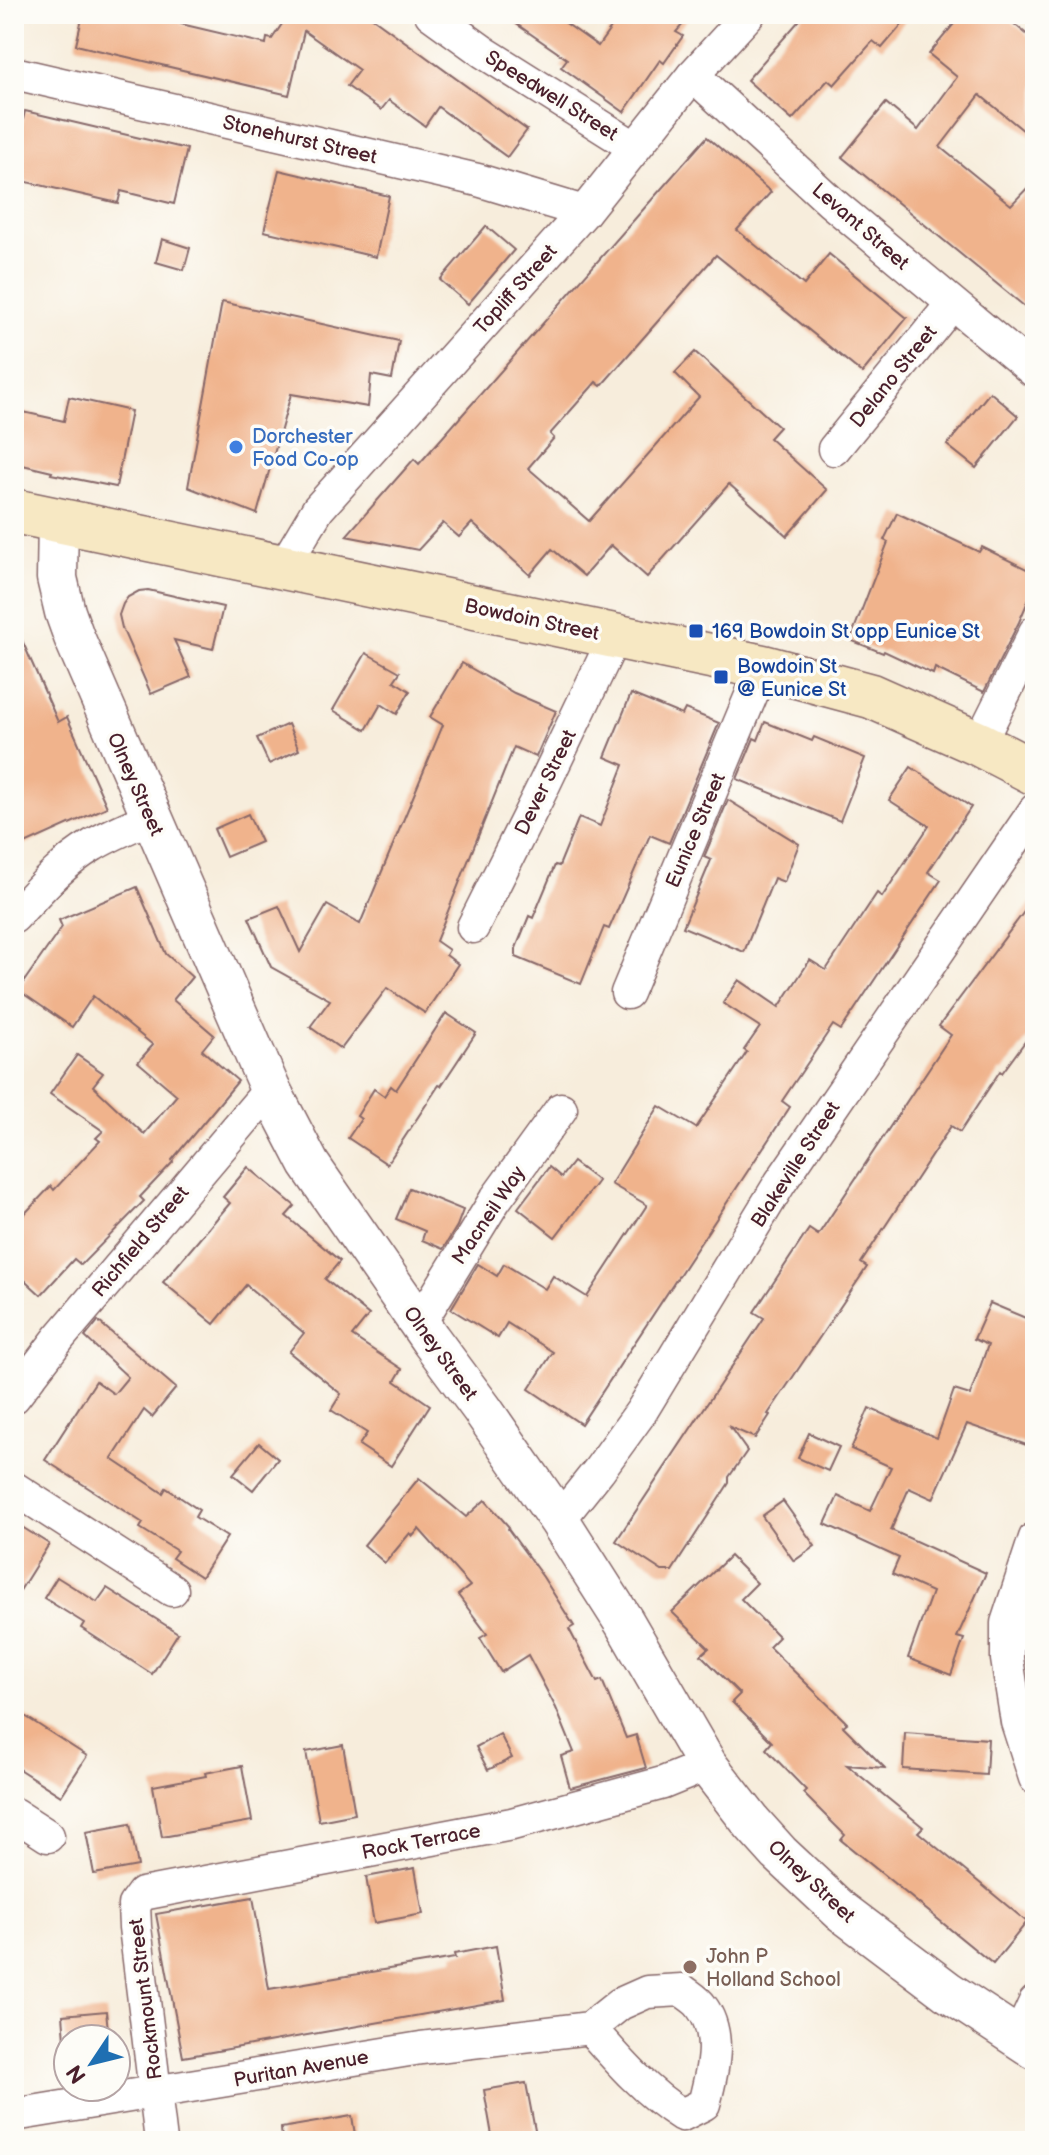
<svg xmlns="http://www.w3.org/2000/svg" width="1049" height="2155" viewBox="0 0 1049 2155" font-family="'Balsamiq Sans',sans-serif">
  <rect width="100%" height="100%" fill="#fdfcf7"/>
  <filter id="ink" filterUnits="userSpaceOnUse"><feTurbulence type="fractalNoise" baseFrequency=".0125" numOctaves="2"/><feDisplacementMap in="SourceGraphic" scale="16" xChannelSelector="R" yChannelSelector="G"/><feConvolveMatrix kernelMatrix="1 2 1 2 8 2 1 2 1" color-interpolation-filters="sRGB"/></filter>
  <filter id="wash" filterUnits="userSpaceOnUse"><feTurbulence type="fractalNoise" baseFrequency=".006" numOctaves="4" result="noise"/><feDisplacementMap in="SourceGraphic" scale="32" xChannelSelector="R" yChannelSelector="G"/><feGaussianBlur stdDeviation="1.8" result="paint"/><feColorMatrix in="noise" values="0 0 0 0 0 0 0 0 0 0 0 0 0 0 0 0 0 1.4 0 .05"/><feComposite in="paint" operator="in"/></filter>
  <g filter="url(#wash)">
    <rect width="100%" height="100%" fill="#f7eddc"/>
    <g id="blocks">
      <g fill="#f0b38c">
        <path d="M83 14H183L181 24 266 44 267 38 272 39 286 18 280 14H367L527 130 507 157 438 107 425 126 389 100 381 110 347 86 359 70 304 31 289 95 76 45Z"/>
        <path d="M502 14H553L598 46 621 14H692L676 32 683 36 664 63 660 60 624 112 561 67 567 59Z"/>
        <path d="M805 14H911L882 48 873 41 834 85 828 80 792 120 747 80Z"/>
        <path d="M962 14H1002L1035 41V140L980 95 940 147 1011 205 1035 180V315L842 157 886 103 918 130 957 77 929 54Z"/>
        <path d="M25 111 187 149 174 204 121 191 118 203 14 179V158Z"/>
        <path d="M707 137 771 192 737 230 804 285 829 254 907 318 862 373 716 255 601 386 596 382 550 434 554 438 528 468 589 521 699 397 675 373 695 352 779 427 769 438 827 490 787 536 729 484 647 577 611 545 584 576 552 549 530 575 472 523 459 537 443 523 418 550 346 536 414 459 419 464Z"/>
        <path d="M279 170 389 196 376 257 264 231Z"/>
        <path d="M486 226 514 250 468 304 440 280Z"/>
        <path d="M162 239 190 248 184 270 156 262Z"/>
        <path d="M222 302 399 341 392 379 371 375 368 407 291 394 257 514 188 487Z"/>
        <path d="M990 392 1018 416 976 468 947 445Z"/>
        <path d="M69 397 131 411 116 487 51 474 52 472 14 463V410L64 421Z"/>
        <path d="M897 513 979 552 982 547 1035 573V585L1019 622 984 692 935 668 933 674 884 651 883 653 850 640 888 542 884 540Z"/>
        <path d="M148 590 223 607 213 649 174 640 191 677 151 694 122 628 119 615 123 604 128 597 139 591Z"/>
        <path d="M14 622 58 722 67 717 107 807 14 849Z"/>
        <path d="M366 653 400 672 394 681 410 691 397 714 381 704 366 730 333 710Z"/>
        <path d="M462 663 514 693 556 711 536 757 514 747 436 941 449 950 446 955 458 964 425 1013 387 988 341 1049 310 1027 330 1000 271 967 249 918 279 906 300 952 327 905 360 924 443 725 430 717Z"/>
        <path d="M631 694 682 715 685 709 719 723 669 843 650 835 609 929 604 927 581 984 516 957V948L529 916 533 918 555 865 559 866 579 817 600 826 624 765 605 757Z"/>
        <path d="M765 722 812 741 814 737 865 758 840 821 737 779 754 738 758 740Z"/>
        <path d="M288 724 299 750 269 764 257 738Z"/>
        <path d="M911 767 971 807 928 872 941 880 841 1030 833 1025 782 1101 790 1107 581 1424 529 1389 553 1352 507 1323 498 1338 451 1309 478 1264 497 1276 504 1264 545 1289 553 1276 587 1297 647 1205 611 1184 659 1106 696 1128 747 1052 744 1050 760 1027 723 1003 739 980 779 1007 810 960 826 970 877 893 882 897 929 826 889 800Z"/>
        <path d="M728 800 799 844 784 882 774 878 744 952 683 927 711 860 704 857Z"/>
        <path d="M248 814 261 842 226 857 214 829Z"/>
        <path d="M137 887 166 954 192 977 173 1000 214 1035 202 1050 238 1081 172 1160 173 1162 140 1197 144 1201 81 1265 74 1259 41 1295 14 1270V1225L51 1186 54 1190 100 1141 96 1138 103 1131 50 1094 77 1055 103 1073 93 1086 144 1134 177 1095 138 1062 153 1045 93 996 72 1027 18 990 62 927 59 920Z"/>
        <path d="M1035 897V1028L1002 1073 1000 1071 960 1132 951 1126 861 1263 867 1267 768 1414 770 1415 755 1438 730 1427 747 1451 729 1477V1483L672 1571H662L616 1541 764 1318 754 1312 809 1229 818 1235 951 1035 939 1026Z"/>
        <path d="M446 1013 476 1033 441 1086 439 1085 387 1164 348 1138 361 1119 357 1116 374 1089 384 1096 391 1086 396 1090Z"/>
        <path d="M573 1162 598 1181 555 1237 518 1208 549 1167 561 1177Z"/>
        <path d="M248 1167 295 1206 286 1216 340 1261 325 1279 369 1315 352 1336 402 1369 395 1381 430 1405 391 1466 359 1445 367 1433 331 1410 341 1394 289 1352 304 1333 246 1285 214 1324 163 1282 230 1203 223 1197Z"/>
        <path d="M409 1188 463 1210 457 1226 443 1249 422 1240 425 1231 396 1219Z"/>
        <path d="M990 1303 1035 1322V1448L967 1424 933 1499 909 1488 891 1530 986 1573 957 1637 964 1639 951 1675 908 1658 932 1592 892 1574 899 1558 825 1524 838 1496 870 1511 891 1467 851 1449 869 1408 937 1438 954 1390 970 1395 988 1345 974 1339Z"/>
        <path d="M98 1321 176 1388 152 1417 144 1410 112 1459 163 1493 166 1488 199 1510 195 1517 227 1537 201 1577 172 1558 177 1551 140 1528 143 1523 45 1460 96 1381 114 1394 128 1377 85 1337Z"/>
        <path d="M809 1433 839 1447 828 1471 798 1458Z"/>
        <path d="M259 1443 278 1459 253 1490 233 1474Z"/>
        <path d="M419 1478 466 1517 485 1500 509 1527 508 1529 543 1577 574 1626 569 1629 597 1682 602 1680 626 1738 636 1735 646 1768 570 1788 561 1756 574 1752 556 1708 528 1655 501 1672 480 1638 487 1634 458 1595 470 1586 419 1529 413 1536 410 1533 385 1563 364 1545Z"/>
        <path d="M783 1501 815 1546 794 1561 762 1516Z"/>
        <path d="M14 1522 49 1544 14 1600Z"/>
        <path d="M730 1556 757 1583 741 1599 779 1637 769 1647 847 1723 843 1726 885 1768 847 1765 923 1827 918 1832 1027 1922 993 1964 841 1840 845 1835 803 1793 806 1790 766 1749 772 1742 732 1702 740 1694 701 1655 709 1648 672 1612Z"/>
        <path d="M57 1577 97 1602 107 1588 178 1633 152 1674 81 1628 84 1623 44 1598Z"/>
        <path d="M14 1709 87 1756 61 1796 14 1766Z"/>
        <path d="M905 1733 988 1739 986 1775 903 1769Z"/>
        <path d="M500 1734 512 1758 488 1770 476 1747Z"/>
        <path d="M343 1745 355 1814 319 1821 306 1752Z"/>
        <path d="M242 1766 252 1821 162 1837 153 1786 206 1776 205 1773Z"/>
        <path d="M130 1824 138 1866 94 1874 86 1832Z"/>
        <path d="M415 1868 423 1914 374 1923 366 1877Z"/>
        <path d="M253 1897 269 1989 455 1958 454 1954 496 1946 505 2000 183 2057 156 1914Z"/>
        <path d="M106 2011 109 2039H65L63 2015Z"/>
        <path d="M526 2083 537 2141H493L484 2090Z"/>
        <path d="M352 2116 356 2141H282L281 2128Z"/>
      </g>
    </g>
  </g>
  <g filter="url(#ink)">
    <use href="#blocks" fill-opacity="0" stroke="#876769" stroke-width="2"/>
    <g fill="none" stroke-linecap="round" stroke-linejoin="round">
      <g stroke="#876769" stroke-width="35">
        <g id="minor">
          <path d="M431 14 485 53 634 147"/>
          <path d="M14 73 478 180 584 212"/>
          <path d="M693 75 831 202 1035 372"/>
          <path d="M834 449 952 304"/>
          <path d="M284 566 318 509 584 212 693 75 749 14"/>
          <path d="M979 744 1035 632"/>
          <path d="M14 917C38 891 62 863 93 845 111 834 132 826 151 817"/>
          <path d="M473 927 541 791 615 636"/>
          <path d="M627 993 763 667"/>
          <path d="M419 1324 495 1200 561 1109"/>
          <path d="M14 1397 60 1337 270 1089"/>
          <path d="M14 1488 172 1590"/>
          <path d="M559 1520 599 1470 641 1412 780 1183 1035 810"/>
          <path d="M1035 1538 1007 1623V1659L1017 1722 1035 1778"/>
          <path d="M14 1814 48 1836"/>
          <path d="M1018 2039 1035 2002"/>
          <path d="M14 2115 421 2048 590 2028 620 2004 647 1992 682 1990C688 1995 697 2000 701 2006 723 2034 712 2073 704 2104L682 2115C646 2093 617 2059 590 2028"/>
          <path d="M161 2141 135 1927 134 1905 142 1894 512 1824 663 1783 707 1765"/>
        </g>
      </g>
      <g stroke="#876769" stroke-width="43">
        <path id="tertiary" d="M58 519 57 578 65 612 74 637 270 1089 309 1164 430 1339 482 1409 559 1520 624 1622 707 1765 752 1823 779 1853 841 1911 947 1991 1035 2049"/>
      </g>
      <g stroke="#876769" stroke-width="47">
        <path id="secondary" d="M14 511 763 667 871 696 979 744 1035 773"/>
      </g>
      <use href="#minor" stroke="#fff" stroke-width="32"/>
      <use href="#tertiary" stroke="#fff" stroke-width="40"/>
      <use href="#secondary" stroke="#f7e8c3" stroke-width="44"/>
    </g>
  </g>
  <circle fill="#3f7fe0" stroke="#fdfcf7" stroke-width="3" cx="236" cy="447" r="8"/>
  <g fill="#1a4fb4" stroke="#fdfcf7" stroke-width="3">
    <rect x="688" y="623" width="16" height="16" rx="4"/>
    <rect x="713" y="669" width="16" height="16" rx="4"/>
  </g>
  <circle fill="#8d6e63" stroke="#fdfcf7" stroke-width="3" cx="690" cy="1967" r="8"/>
  <g text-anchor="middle" stroke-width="7" stroke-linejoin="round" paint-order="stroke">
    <g font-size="20" fill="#4a1f2b" stroke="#fdfcf7">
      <text transform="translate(552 95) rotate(32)" y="7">Speedwell Street</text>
      <text transform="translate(300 139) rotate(13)" y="7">Stonehurst Street</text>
      <text transform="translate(861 226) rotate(41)" y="7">Levant Street</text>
      <text transform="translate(515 289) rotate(-48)" y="7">Topliff Street</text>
      <text transform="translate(893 376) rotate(-51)" y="7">Delano Street</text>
      <text transform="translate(532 619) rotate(12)" y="7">Bowdoin Street</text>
      <text transform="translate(545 782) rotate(-64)" y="7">Dever Street</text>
      <text transform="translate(136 784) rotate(66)" y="7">Olney Street</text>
      <text transform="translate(695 830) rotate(-67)" y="7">Eunice Street</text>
      <text transform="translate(795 1164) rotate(-57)" y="7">Blakeville Street</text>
      <text transform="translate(488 1215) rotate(-56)" y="7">Macneil Way</text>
      <text transform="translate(140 1241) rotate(-50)" y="7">Richfield Street</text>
      <text transform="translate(441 1353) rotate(54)" y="7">Olney Street</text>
      <text transform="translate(421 1841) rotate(-11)" y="7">Rock Terrace</text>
      <text transform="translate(812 1881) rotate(43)" y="7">Olney Street</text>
      <text transform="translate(145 1999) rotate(-97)" y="7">Rockmount Street</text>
      <text transform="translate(301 2068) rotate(-10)" y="7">Puritan Avenue</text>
    </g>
    <g font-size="20" fill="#366cbe" stroke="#fdfcf7" text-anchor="start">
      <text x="252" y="443">Dorchester<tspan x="252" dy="23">Food Co-op</tspan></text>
    </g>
    <g font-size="20" fill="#164399" stroke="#fdfcf7" text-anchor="start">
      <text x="712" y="638">169 Bowdoin St opp Eunice St</text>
      <text x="737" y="673">Bowdoin St<tspan x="737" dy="23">@ Eunice St</tspan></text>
    </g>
    <g font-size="20" fill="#785e54" stroke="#fdfcf7" text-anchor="start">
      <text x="706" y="1963">John P<tspan x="706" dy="23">Holland School</tspan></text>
    </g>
  </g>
  <rect width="1049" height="2155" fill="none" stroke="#fdfcf7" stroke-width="48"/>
  <g transform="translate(92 2063) rotate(235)"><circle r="38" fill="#fdfcf7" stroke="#b5a4a5" stroke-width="2"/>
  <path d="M0-6L14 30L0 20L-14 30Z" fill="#1f6fb2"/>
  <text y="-12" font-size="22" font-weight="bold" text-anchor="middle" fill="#4a1f2b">N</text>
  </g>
</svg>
